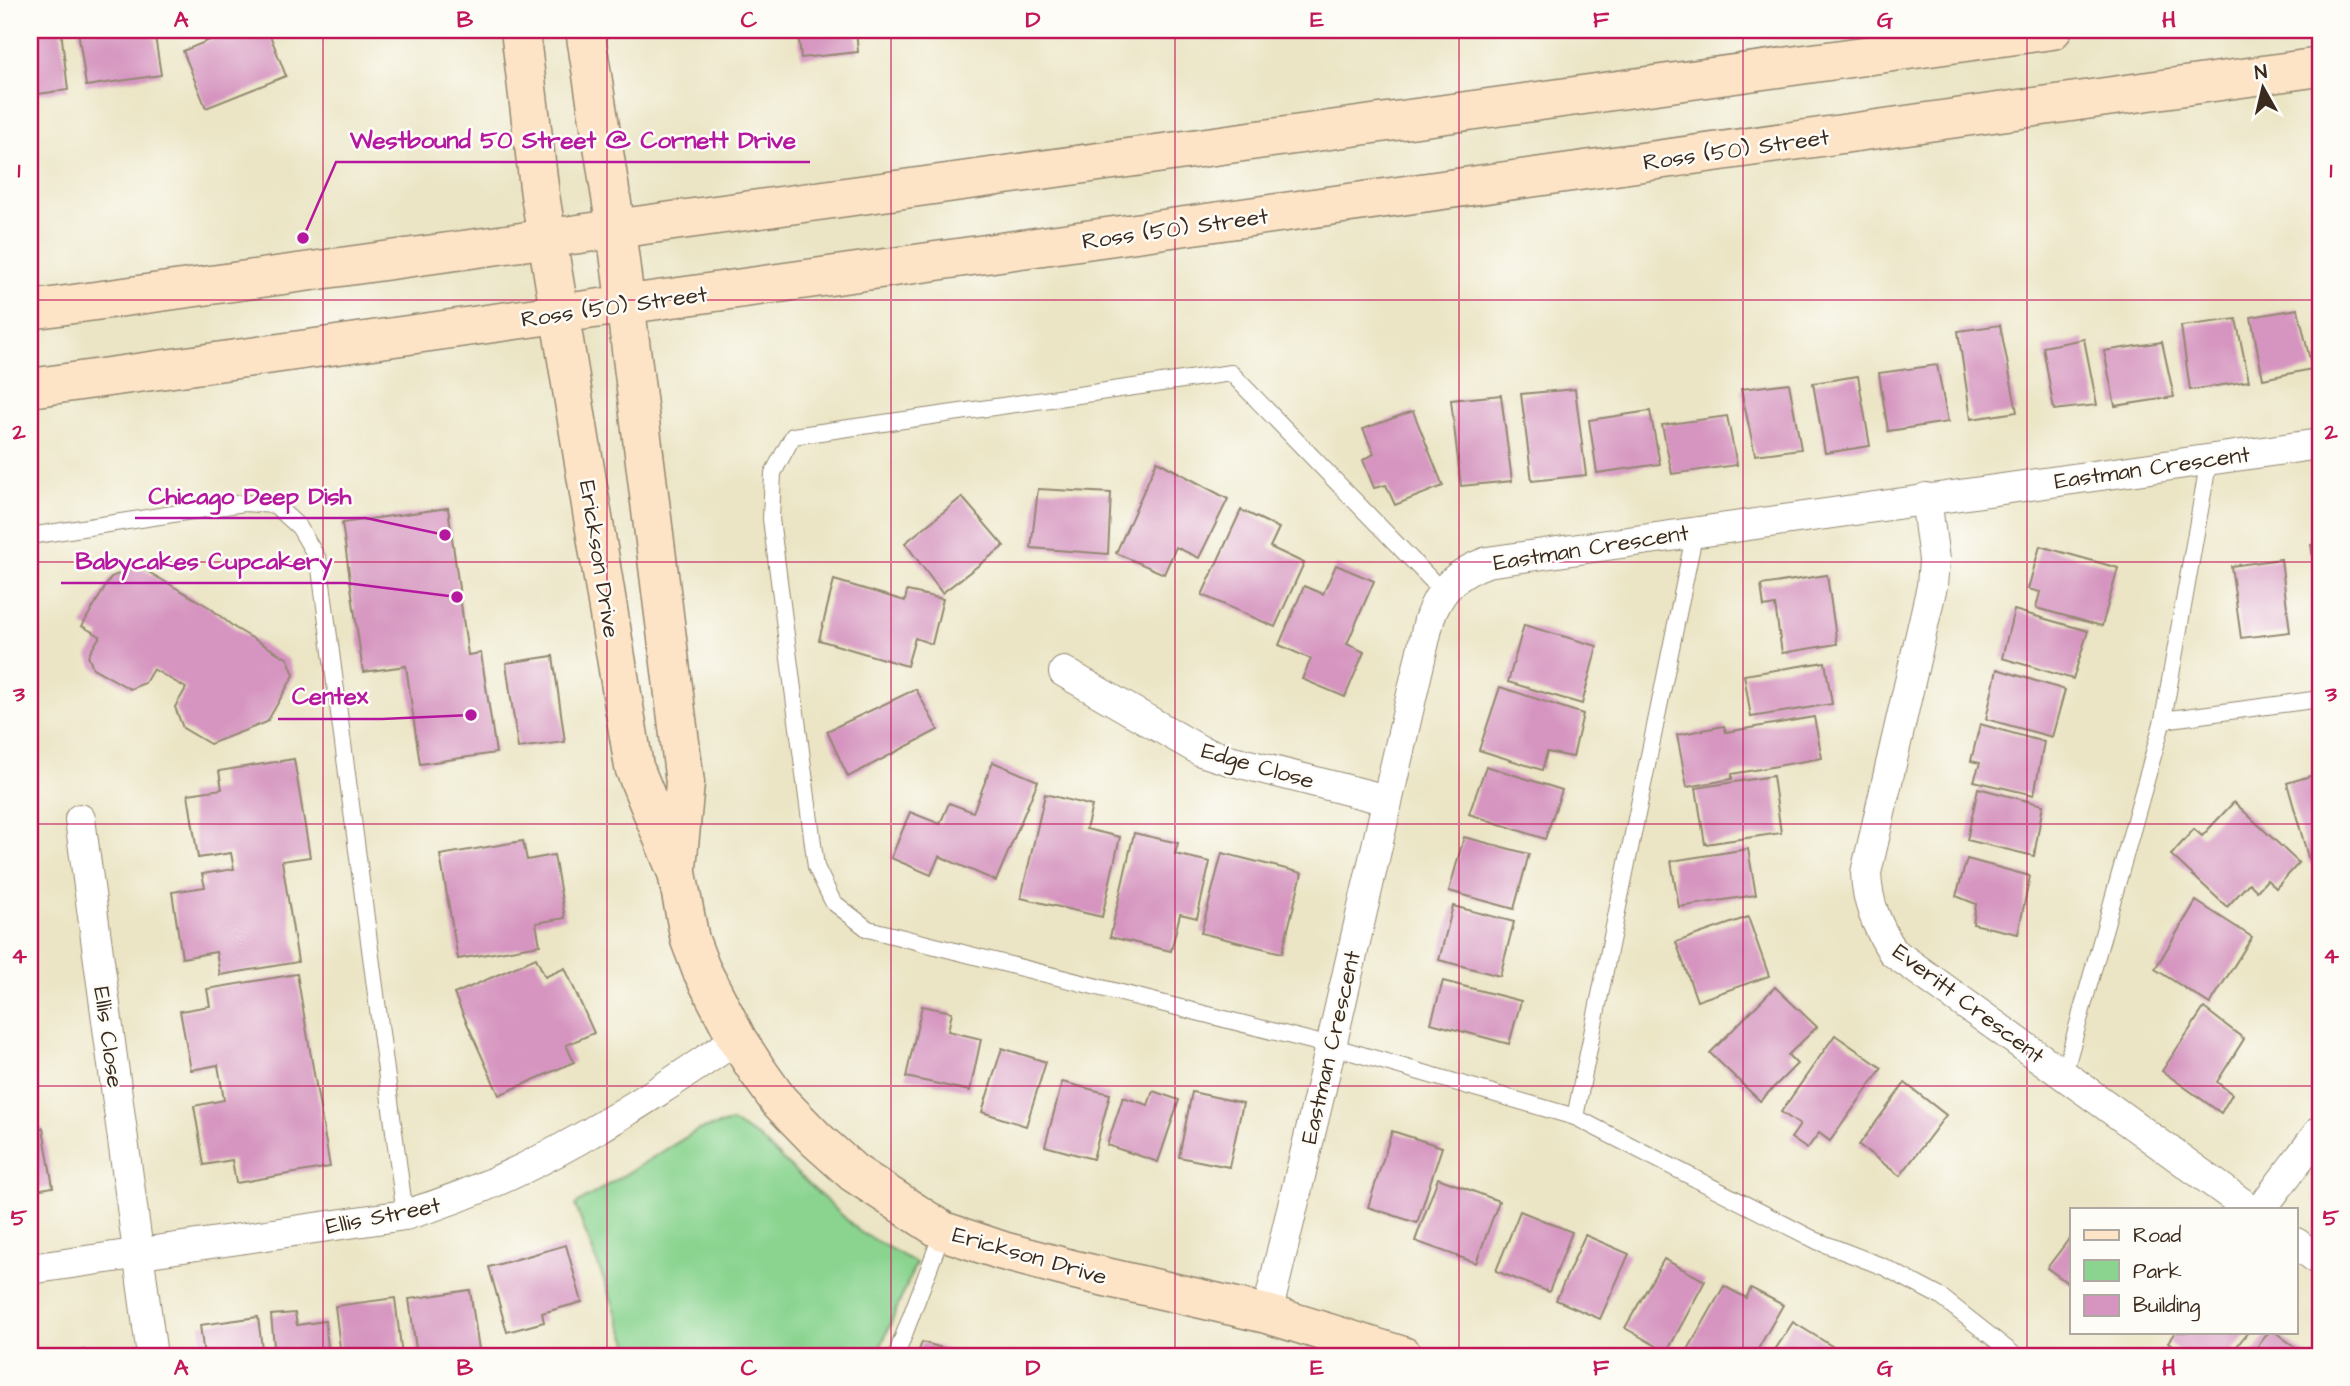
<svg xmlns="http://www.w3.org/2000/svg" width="2350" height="1386" viewBox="0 0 2350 1386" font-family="'Architects Daughter',sans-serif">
  <rect width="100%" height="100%" fill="#fdfcf7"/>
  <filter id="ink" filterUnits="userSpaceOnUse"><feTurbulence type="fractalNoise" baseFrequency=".0143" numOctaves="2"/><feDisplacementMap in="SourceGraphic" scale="14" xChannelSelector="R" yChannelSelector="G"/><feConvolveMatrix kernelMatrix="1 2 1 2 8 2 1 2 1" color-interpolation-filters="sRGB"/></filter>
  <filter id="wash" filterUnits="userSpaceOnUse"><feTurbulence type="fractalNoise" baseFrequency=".00686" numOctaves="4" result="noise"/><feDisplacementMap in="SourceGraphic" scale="28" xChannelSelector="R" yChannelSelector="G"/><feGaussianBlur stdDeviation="1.57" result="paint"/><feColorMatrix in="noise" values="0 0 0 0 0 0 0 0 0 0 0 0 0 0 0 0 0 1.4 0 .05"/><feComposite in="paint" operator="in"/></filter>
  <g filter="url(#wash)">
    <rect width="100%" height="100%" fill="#ebe5c5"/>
    <path fill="#8ad490" stroke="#627f57" stroke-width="2" d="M732 1122 759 1138 860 1232 916 1263 877 1356H633L575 1205 698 1130Z"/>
    <g id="blocks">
      <g fill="#d695c0">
        <path d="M30 30H61L68 90 30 95Z"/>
        <path d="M78 30H154L161 75 86 86Z"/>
        <path d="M220 30H268L286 76 206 108 183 51 222 35Z"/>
        <path d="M798 30H856L858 52 801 58Z"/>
        <path d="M2298 309 2312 369 2263 379 2251 317Z"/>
        <path d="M2236 319 2249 381 2190 390 2181 326Z"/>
        <path d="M2000 325 2017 412 1971 419 1958 331Z"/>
        <path d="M2084 339 2097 405 2054 410 2043 347Z"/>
        <path d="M2162 342 2174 397 2115 406 2104 351Z"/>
        <path d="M1937 365 1948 422 1888 431 1879 373Z"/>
        <path d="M1858 376 1870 446 1825 453 1813 383Z"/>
        <path d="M1789 383 1801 449 1755 455 1741 389Z"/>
        <path d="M1575 389 1586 475 1532 481 1521 394Z"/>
        <path d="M1501 395 1512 481 1461 486 1451 400Z"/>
        <path d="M1413 411 1443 486 1395 505 1386 485 1374 488 1363 460 1374 454 1363 429Z"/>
        <path d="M1650 411 1660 464 1597 473 1589 420Z"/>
        <path d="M1727 416 1737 465 1672 474 1662 425Z"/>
        <path d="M1157 461 1228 499 1199 558 1176 547 1164 574 1116 553Z"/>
        <path d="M1038 489 1111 493 1108 554 1031 548Z"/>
        <path d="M962 497 1004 546 942 593 905 543Z"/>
        <path d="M448 508 468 655 481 653 496 753 420 764 406 666 363 672 342 523Z"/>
        <path d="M1241 510 1279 528 1270 547 1304 563 1275 627 1202 595Z"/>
        <path d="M2320 544V598H2319L2311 545Z"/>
        <path d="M2040 546 2118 568 2102 626 2036 608 2040 592 2028 589Z"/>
        <path d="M2281 559 2290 632 2241 638 2231 566Z"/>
        <path d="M1336 565 1374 581 1347 644 1364 652 1345 697 1302 679 1311 659 1279 645 1304 586 1323 594Z"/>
        <path d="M138 566 209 607 235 628 288 659 294 675 267 722 210 744 183 728 175 707 186 688 153 669 145 683 130 689 93 668 88 656 100 636 82 626 111 577Z"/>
        <path d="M1827 575 1837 644 1782 653 1775 605 1764 607 1761 585Z"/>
        <path d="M834 580 905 601 907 591 943 599 932 644 915 638 907 666 819 640Z"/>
        <path d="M2014 610 2088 631 2073 679 2002 658Z"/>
        <path d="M1524 625 1597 646 1582 704 1508 682Z"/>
        <path d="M553 656 565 742 518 748 506 663Z"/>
        <path d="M1825 662 1832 704 1751 717 1744 675Z"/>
        <path d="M1997 669 2065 690 2052 737 1986 719Z"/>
        <path d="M1500 687 1583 714 1573 757 1547 752 1542 770 1479 750Z"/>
        <path d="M916 689 938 730 848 777 827 731Z"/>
        <path d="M1814 717 1822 758 1732 774V779L1687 787 1677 735 1724 726 1726 732Z"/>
        <path d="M1980 724 2044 742 2034 795 1974 781 1980 763 1971 761Z"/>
        <path d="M294 759 310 857 282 861 298 962 220 975 216 952 182 958 172 892 205 887 202 874 234 869 231 853 198 858 188 794 222 789 219 771Z"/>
        <path d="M993 762 1038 781 996 881 939 856 931 875 891 858 910 812 940 824 949 803 973 812Z"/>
        <path d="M1486 766 1562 790 1545 839 1469 814Z"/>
        <path d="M2320 773V861L2310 864 2287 783Z"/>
        <path d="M1773 776 1781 833 1705 844 1696 788Z"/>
        <path d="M1978 788 2043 805 2034 856 1967 840Z"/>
        <path d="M1045 794 1092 806 1086 829 1120 837 1102 917 1021 898Z"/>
        <path d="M2234 802 2299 863 2276 888 2267 880 2257 891 2249 883 2227 907 2171 855 2194 829 2202 836Z"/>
        <path d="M1134 833 1178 843 1175 854 1210 862 1197 918 1180 914 1171 951 1110 937Z"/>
        <path d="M1464 837 1529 854 1514 909 1449 891Z"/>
        <path d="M523 841 527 860 554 855 565 918 536 923 540 945 458 959 440 855Z"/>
        <path d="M1748 849 1756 895 1679 907 1671 861Z"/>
        <path d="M1222 853 1302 873 1282 953 1201 933Z"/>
        <path d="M1967 859 2030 876 2018 934 1973 924 1976 904 1956 896Z"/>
        <path d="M2196 901 2252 937 2210 1004 2155 969Z"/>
        <path d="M1453 906 1514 922 1500 976 1439 960Z"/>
        <path d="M1748 917 1769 976 1697 1001 1676 942Z"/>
        <path d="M536 958 545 977 565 968 594 1033 566 1045 574 1062 499 1095 454 994Z"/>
        <path d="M297 974 330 1167 236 1183 232 1160 204 1165 194 1106 224 1100 218 1065 191 1070 180 1011 210 1006 207 989Z"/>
        <path d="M1443 981 1521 1001 1509 1044 1431 1023Z"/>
        <path d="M1775 987 1817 1027 1788 1055 1797 1064 1760 1101 1710 1053Z"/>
        <path d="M922 1006 952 1012 948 1031 981 1039 970 1091 906 1077Z"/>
        <path d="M2204 1008 2244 1039 2217 1082 2232 1094 2221 1113 2162 1071Z"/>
        <path d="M1835 1035 1882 1068 1830 1141 1819 1133 1807 1149 1791 1138 1800 1125 1781 1112Z"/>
        <path d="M1002 1048 1046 1062 1026 1126 982 1112Z"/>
        <path d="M1062 1082 1110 1094 1093 1159 1045 1146Z"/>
        <path d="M1905 1083 1946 1115 1900 1176 1859 1145Z"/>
        <path d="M1153 1091 1179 1100 1158 1162 1107 1145 1123 1097 1148 1105Z"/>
        <path d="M1192 1092 1243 1103 1229 1167 1179 1157Z"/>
        <path d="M43 1128 53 1187 30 1191V1130Z"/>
        <path d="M1392 1131 1442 1147 1417 1223 1368 1207Z"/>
        <path d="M1438 1178 1499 1201 1476 1263 1415 1241Z"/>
        <path d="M1520 1211 1572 1232 1549 1292 1496 1271Z"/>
        <path d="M1585 1235 1629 1254 1600 1319 1556 1300Z"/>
        <path d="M2072 1235V1286L2047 1268Z"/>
        <path d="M566 1245 582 1302 542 1313 544 1322 507 1332 489 1267Z"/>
        <path d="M1664 1259 1705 1281 1667 1352 1625 1328Z"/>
        <path d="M1724 1286 1746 1298 1751 1288 1783 1305 1754 1356H1692L1686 1353Z"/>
        <path d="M470 1290 480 1356H417L409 1299Z"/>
        <path d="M395 1298 402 1356H341L335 1306Z"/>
        <path d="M295 1313 297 1325 325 1321 329 1356H275L271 1315Z"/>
        <path d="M258 1317 263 1356H204L200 1325Z"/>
        <path d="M1793 1322 1835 1348 1830 1356H1771Z"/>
        <path d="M2175 1332H2248L2229 1356H2187L2168 1342Z"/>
        <path d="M2269 1332H2275L2307 1356H2250Z"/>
        <path d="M922 1342 969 1356H917Z"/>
        <path d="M84 1350V1356H53V1355Z"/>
      </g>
    </g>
  </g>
  <g filter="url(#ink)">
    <use href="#blocks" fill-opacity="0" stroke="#938872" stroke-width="2"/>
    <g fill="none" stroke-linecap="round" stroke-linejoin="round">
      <g stroke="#938872" stroke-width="18">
        <g id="lane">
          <path d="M30 536 244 503 275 505 299 527 319 561 405 1215"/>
          <path d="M1442 591 1231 373 793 436 773 473 771 519 816 867 833 902 868 929 1331 1046 1575 1117 1817 1241 1884 1267 1941 1297 2016 1356"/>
          <path d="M2163 720 2320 699"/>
          <path d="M2064 1074 2163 720 2209 459"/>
          <path d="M1575 1117 1695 531"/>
          <path d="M896 1356 943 1231"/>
        </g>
      </g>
      <g stroke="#938872" stroke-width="32">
        <g id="street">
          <path d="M1926 498 1934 560 1932 586 1866 873C1867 903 1877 926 1893 952L2250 1209"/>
          <path d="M1064 672 1201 751 1229 760 1387 800"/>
          <path d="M80 819 152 1356"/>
          <path d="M2261 1209 2320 1131"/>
          <path d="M2296 1243 2320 1261"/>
          <path d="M30 1269 405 1215C528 1179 631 1110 737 1039"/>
          <path d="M1267 1314 1331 1046 1429 620C1439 589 1457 573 1487 562L2320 444"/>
        </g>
      </g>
      <g stroke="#938872" stroke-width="41">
        <g id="secondary">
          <path d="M520 30 540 195 634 767 677 873 690 940 701 969 737 1039 757 1070 779 1101 817 1140 854 1173 943 1231 1003 1251 1075 1270 1267 1314 1403 1356"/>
          <path d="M585 30 616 229 685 783 677 867"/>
          <path d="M30 310 2052 30"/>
          <path d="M30 388 2320 67"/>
        </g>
      </g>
      <use href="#lane" stroke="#fff" stroke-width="16"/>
      <use href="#street" stroke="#fff" stroke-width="30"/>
      <use href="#secondary" stroke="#fee4c6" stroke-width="38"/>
    </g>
  </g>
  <path fill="none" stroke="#c2185b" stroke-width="2" stroke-opacity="0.55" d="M323 30V1356M607 30V1356M891 30V1356M1175 30V1356M1459 30V1356M1743 30V1356M2027 30V1356M30 300H2320M30 562H2320M30 824H2320M30 1086H2320"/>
  <g text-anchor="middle" stroke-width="5" stroke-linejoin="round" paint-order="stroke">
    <g font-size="23" fill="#3b2a1e" stroke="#fdfcf7">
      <text transform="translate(1736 149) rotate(-8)" y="8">Ross (50) Street</text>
      <text transform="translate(1175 228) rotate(-8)" y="8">Ross (50) Street</text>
      <text transform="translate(614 306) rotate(-8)" y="8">Ross (50) Street</text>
      <text transform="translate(2152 467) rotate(-8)" y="8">Eastman Crescent</text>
      <text transform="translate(1591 547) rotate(-9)" y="8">Eastman Crescent</text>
      <text transform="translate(600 559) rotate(81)" y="8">Erickson Drive</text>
      <text transform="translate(1258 765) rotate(16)" y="8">Edge Close</text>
      <text transform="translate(1969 1003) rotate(37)" y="8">Everitt Crescent</text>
      <text transform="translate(109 1037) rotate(82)" y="8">Ellis Close</text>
      <text transform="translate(1330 1047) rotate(-77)" y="8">Eastman Crescent</text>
      <text transform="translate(383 1215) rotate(-11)" y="8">Ellis Street</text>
      <text transform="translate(1030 1255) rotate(16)" y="8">Erickson Drive</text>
    </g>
  </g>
  <path fill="none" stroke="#b5179e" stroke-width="2.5" d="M303 238L336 162H810M445 535L366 518H135M457 597L346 583H61M471 715L382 719H278"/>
  <g fill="#b5179e" stroke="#fdfcf7" stroke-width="2.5">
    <circle cx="303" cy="238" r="7"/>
    <circle cx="445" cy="535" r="7"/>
    <circle cx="457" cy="597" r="7"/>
    <circle cx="471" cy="715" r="7"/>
  </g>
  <g font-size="24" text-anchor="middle" font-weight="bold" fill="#b5179e" stroke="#fdfcf7" stroke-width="5" stroke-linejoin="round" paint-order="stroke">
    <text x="573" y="148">Westbound 50 Street @ Cornett Drive</text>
    <text x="250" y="504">Chicago Deep Dish</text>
    <text x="204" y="569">Babycakes Cupcakery</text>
    <text x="330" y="704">Centex</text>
  </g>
  <rect width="2350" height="1386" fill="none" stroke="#fdfcf7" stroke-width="77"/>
  <rect x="2070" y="1208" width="228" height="126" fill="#fdfcf7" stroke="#afa8a0" stroke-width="2"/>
  <rect x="2084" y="1230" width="35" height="10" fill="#fee4c6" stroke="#afa8a0" stroke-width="2"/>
  <text x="2133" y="1242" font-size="21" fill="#3b2a1e">Road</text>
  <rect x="2084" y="1260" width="35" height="21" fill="#8ad490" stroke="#afa8a0" stroke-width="2"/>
  <text x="2133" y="1278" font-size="21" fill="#3b2a1e">Park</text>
  <rect x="2084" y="1295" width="35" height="21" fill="#d695c0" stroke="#afa8a0" stroke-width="2"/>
  <text x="2133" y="1312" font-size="21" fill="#3b2a1e">Building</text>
  <g transform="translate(2263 88) rotate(352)" stroke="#fdfcf7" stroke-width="5" paint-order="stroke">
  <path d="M0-5L12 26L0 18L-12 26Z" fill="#3b2a1e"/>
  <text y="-10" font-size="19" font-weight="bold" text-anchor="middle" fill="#3b2a1e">N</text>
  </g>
  <rect x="38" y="38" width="2274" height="1310" fill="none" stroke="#c2185b" stroke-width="2.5"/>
  <g font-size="23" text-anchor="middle" font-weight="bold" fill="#c2185b">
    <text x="181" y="27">A</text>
    <text x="465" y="27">B</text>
    <text x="749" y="27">C</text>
    <text x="1033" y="27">D</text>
    <text x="1317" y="27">E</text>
    <text x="1601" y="27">F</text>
    <text x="1885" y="27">G</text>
    <text x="2169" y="27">H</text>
    <text x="19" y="177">1</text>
    <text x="2331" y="177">1</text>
    <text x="19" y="439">2</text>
    <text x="2331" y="439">2</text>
    <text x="19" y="701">3</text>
    <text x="2331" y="701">3</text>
    <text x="19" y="963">4</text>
    <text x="2331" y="963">4</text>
    <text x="19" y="1225">5</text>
    <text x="2331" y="1225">5</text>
    <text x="181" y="1375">A</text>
    <text x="465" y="1375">B</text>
    <text x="749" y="1375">C</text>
    <text x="1033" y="1375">D</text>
    <text x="1317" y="1375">E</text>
    <text x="1601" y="1375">F</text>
    <text x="1885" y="1375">G</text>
    <text x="2169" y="1375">H</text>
  </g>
</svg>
